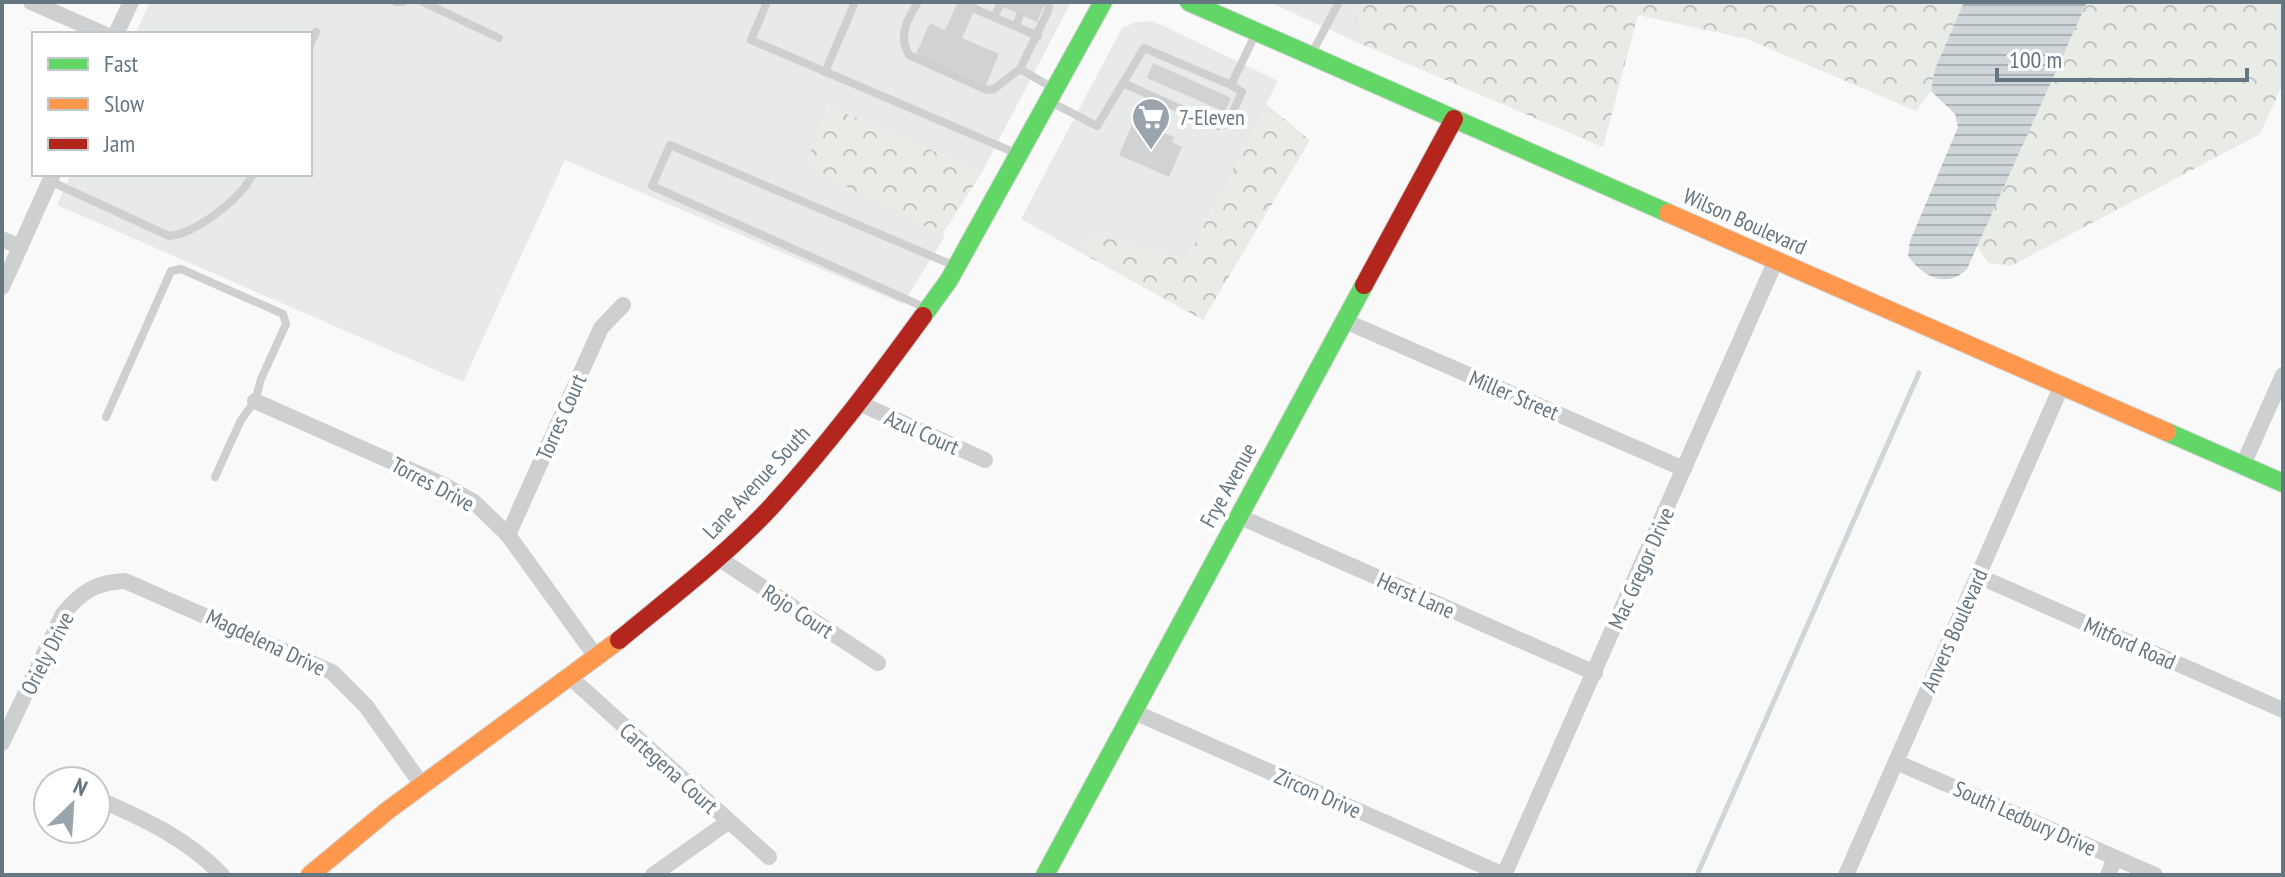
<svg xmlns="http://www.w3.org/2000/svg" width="2285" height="877" viewBox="0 0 2285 877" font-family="'PT Sans Narrow',sans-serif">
  <defs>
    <pattern id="forest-crowns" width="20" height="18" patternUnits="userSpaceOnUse" patternTransform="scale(2)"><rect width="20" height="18" fill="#e8ebe6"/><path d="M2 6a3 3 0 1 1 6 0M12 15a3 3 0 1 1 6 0" fill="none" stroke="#c0c3c0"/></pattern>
    <pattern id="water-rules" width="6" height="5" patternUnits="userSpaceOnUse" patternTransform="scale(2)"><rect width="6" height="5" fill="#ced6d9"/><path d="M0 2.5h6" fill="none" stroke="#abb2b5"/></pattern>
  </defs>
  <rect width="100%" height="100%" fill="#f9f9f9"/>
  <g fill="#e8e9e9">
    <path d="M150 2H1068L1069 6 982 172 828 106 806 166 945 236 903 304 565 160 463 382 57 205 71 174H310V34H135Z"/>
    <path d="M1269 2H1359L1361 44Z"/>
    <path d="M1153 21 1278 81 1187 259 1094 235 1080 252 1021 219 1122 28 1136 22Z"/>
  </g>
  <g fill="url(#forest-crowns)">
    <path d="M1359 2H1964L1935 69 1931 91 1916 111 1747 39 1638 15 1603 147 1361 44Z"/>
    <path d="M2087 2H2283V84L2260 134 2011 266 1988 263 1977 246Z"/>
    <path d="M1266 104 1310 140 1203 320 1080 252 1094 235 1187 259Z"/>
    <path d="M828 106 982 172 942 235 805 166Z"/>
  </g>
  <path fill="url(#water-rules)" d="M1964 2H2087L1967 269C1947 289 1923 277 1908 256L1910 241 1958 127 1955 114 1931 91 1935 69Z"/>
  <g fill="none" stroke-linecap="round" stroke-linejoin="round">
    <path stroke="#ced6d9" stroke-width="5" d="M1697 875 1919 373"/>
  </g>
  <g fill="#d0d2d3">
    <path d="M958 2H978L962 38 999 54 986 85 916 54 930 23 945 30Z"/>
    <path d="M992 2H1037L1044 5 1037 22Z"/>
    <path d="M1153 63 1231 98 1225 112 1147 78Z"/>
    <path d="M1134 120 1174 137 1172 142 1182 147 1169 177 1119 155Z"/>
  </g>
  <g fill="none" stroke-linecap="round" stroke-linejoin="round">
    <g stroke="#d5d6d7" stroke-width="20">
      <g id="fast">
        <path d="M1189 2 1668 213"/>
        <path d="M923 316 949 280 1103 2"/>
        <path d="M2167 432 2283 483"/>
        <path d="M1045 875 1364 285"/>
      </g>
    </g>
    <g stroke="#d5d6d7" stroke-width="20">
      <g id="slow">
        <path d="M1668 213 2167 432"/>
        <path d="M310 875 387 811 619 640"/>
      </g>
    </g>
    <g stroke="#d5d6d7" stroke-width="20">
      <g id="jam">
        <path d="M1364 285 1454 119"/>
        <path d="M619 640C671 597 725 556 771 507 826 447 875 382 923 316"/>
      </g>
    </g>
    <g stroke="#cecfd0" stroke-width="8">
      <path d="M396 2H403"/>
      <path d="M423 2 499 38"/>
      <path d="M767 2 751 40 1018 154"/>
      <path d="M918 2C907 20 898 35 909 55L987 90 994 89 1020 69"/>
      <path d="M1045 2 1049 4 1048 11 1020 69 1051 87"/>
      <path d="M975 9 1038 36"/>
      <path d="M994 17 1000 5"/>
      <path d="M1016 26 1020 15"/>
      <path d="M310 45 316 32"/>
      <path d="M1311 55 1339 2"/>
      <path d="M825 72 855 2"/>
      <path d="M1123 83 1218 126 1227 124 1242 92 1231 85"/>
      <path d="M1049 101 1097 126 1144 48 1231 85 1255 35"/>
      <path d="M50 181 169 236C196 234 241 198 253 174"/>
      <path d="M926 308 652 186 670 145 955 266"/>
      <path d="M106 417 171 271 181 269 283 314 286 324 261 379 255 401 241 420 215 477"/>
    </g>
    <g stroke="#cecfd0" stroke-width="16">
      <path d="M31 2 104 34"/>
      <path d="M116 34 131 2"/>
      <path d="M2 239 20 247"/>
      <path d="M2 287 53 174"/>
      <path d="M1345 321 1684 469"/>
      <path d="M255 401 442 484 474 502 508 535 597 658"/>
      <path d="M859 403 985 460"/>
      <path d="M2243 465 2283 375"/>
      <path d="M1238 516 1595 673"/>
      <path d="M508 535 601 328 623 305"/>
      <path d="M718 558 878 663"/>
      <path d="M1978 576 2283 710"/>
      <path d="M571 678 769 857"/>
      <path d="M1132 711 1504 875"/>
      <path d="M2 743 63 614C81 592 96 582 125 581L332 672 366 706 422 785"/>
      <path d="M1896 762 2155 875"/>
      <path d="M103 801C148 821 187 839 222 875"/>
      <path d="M653 875 728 822"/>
      <path d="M1504 875 1776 260"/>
      <path d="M1846 875 2062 385"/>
      <path d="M2108 875 2115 858"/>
    </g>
    <use href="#fast" stroke="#63d668" stroke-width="18"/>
    <use href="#slow" stroke="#ff974d" stroke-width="18"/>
    <use href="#jam" stroke="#b3261e" stroke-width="18"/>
  </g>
  <defs>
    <g id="supermarket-pin" transform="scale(2)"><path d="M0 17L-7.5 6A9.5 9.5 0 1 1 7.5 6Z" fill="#99a4ac" stroke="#fff"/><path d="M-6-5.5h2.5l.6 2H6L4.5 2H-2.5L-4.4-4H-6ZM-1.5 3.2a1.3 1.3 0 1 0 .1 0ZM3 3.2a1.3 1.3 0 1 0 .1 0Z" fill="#fff"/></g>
  </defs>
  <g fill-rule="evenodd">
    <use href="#supermarket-pin" x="1151" y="117"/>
  </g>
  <g text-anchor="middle" stroke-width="8" stroke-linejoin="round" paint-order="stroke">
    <g font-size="22" fill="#657683" stroke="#fff" text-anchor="start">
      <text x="1179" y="125">7-Eleven</text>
    </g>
    <g font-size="22" fill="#657683" stroke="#fff">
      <text transform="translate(1745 221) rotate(24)" y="8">Wilson Boulevard</text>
      <text transform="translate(1514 395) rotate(23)" y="8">Miller Street</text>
      <text transform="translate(561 417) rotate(-66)" y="8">Torres Court</text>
      <text transform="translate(922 432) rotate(24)" y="8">Azul Court</text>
      <text transform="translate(756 482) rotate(-47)" y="8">Lane Avenue South</text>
      <text transform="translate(433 484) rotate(28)" y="8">Torres Drive</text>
      <text transform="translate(1228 485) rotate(-61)" y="8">Frye Avenue</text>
      <text transform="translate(1641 568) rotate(-66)" y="8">Mac Gregor Drive</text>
      <text transform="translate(1416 595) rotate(24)" y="8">Herst Lane</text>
      <text transform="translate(798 611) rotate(33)" y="8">Rojo Court</text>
      <text transform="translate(1954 630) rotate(-66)" y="8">Anvers Boulevard</text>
      <text transform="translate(266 642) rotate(25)" y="8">Magdelena Drive</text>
      <text transform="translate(2130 643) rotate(24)" y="8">Mitford Road</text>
      <text transform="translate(47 653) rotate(-63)" y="8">Oriely Drive</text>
      <text transform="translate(669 768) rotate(42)" y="8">Cartegena Court</text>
      <text transform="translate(1318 793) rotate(24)" y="8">Zircon Drive</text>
      <text transform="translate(2025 818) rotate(24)" y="8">South Ledbury Drive</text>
    </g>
  </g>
  <rect width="2285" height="877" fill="none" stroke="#657683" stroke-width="8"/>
  <rect x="32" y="32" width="280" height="144" fill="#ffffff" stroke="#c1c8cd" stroke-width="2"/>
  <rect x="48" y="58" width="40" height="12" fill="#63d668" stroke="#c1c8cd" stroke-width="2"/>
  <text x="104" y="72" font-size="24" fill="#657683">Fast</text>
  <rect x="48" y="98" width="40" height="12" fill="#ff974d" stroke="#c1c8cd" stroke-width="2"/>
  <text x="104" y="112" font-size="24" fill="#657683">Slow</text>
  <rect x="48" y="138" width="40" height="12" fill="#b3261e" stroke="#c1c8cd" stroke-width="2"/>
  <text x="104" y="152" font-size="24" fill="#657683">Jam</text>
  <g transform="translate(72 805) rotate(25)"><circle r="38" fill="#ffffff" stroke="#c1c8cd" stroke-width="2"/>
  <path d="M0-6L14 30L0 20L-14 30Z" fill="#99a4ac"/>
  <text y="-12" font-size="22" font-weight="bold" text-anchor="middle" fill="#657683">N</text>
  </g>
  <path d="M1997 68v12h250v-12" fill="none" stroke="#657683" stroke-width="4"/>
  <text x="2009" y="68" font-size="24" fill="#657683" stroke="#ffffff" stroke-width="6" paint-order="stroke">100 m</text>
</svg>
